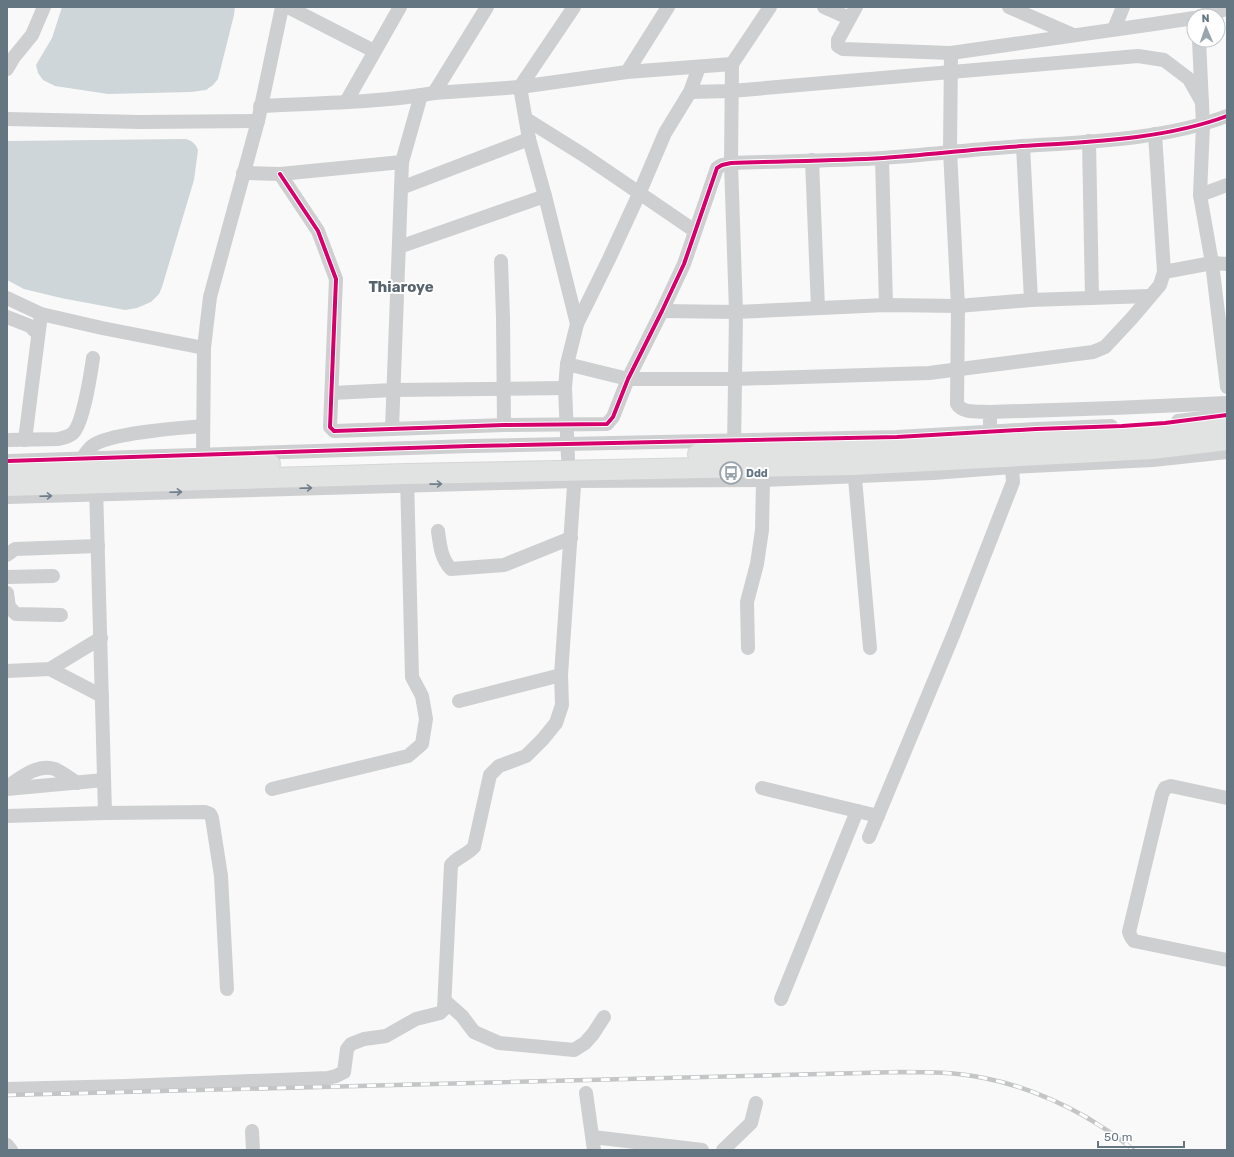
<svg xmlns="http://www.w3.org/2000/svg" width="1234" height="1157" viewBox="0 0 1234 1157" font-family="Rubik,sans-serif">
  <rect width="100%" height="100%" fill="#f9f9f9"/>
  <g fill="#ced6d9">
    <path d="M62 7H235L234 15 218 79 213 85 206 90 191 92 108 94 55 86 43 80 38 73 36 65 52 38Z"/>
    <path d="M186 139C192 141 195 143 198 150L194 180 162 287 159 294 151 302 137 308 125 310 61 298 24 289 7 280V141Z"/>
  </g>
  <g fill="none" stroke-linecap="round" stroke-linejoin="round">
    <g stroke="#d5d6d6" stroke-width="22">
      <g id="highway">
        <path d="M698 454C818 451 938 446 1058 439 1114 435 1171 432 1227 426"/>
        <path d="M7 472 270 464"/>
        <path d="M7 486 407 474 854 465 1152 449 1227 440"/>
      </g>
    </g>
    <g stroke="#cecfd0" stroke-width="14">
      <path d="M288 7 374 51"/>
      <path d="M574 7 520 87 529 139 545 196 577 324"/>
      <path d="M824 7 849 18"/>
      <path d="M856 7 838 40V46L843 49 951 53 1154 24 1194 18"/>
      <path d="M1009 7 1073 35"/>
      <path d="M1200 16 1227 9"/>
      <path d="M1114 29 1123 7"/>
      <path d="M1199 40 1203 125 1200 195 1212 263 1227 387"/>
      <path d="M951 53 950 151 958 306 957 404C963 414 979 411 990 412V431"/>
      <path d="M7 69 14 57 32 35 44 7"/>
      <path d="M627 72 668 7"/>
      <path d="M690 92 731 91 1138 56 1164 60 1189 79 1202 102"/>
      <path d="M434 93 487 7"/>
      <path d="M346 102 400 7"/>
      <path d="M260 106C317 103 378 103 434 93L520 87 627 72 732 64"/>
      <path d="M7 119 141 122 258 121"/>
      <path d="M526 119 585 156 695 231"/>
      <path d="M1089 141 1092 298"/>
      <path d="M1023 146 1031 300"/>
      <path d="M882 158 886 305"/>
      <path d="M812 160 818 308"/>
      <path d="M243 173 280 174 402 162"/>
      <path d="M280 174 318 231 336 279 330 427 334 431 504 425 607 424 613 417 628 379 662 311 684 264 717 168 722 165 731 163C782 161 832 161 883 158 925 155 967 150 1009 147 1080 142 1160 141 1227 116"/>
      <path d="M401 188 529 139"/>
      <path d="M1200 195 1227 185"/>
      <path d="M399 247 545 196"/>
      <path d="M501 261 503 317 504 425"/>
      <path d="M1164 272 1212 263 1227 264"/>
      <path d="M7 298 41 314 102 328 204 348"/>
      <path d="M662 311 736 312 886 305 958 306 1031 300 1149 296"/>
      <path d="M7 317 30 326 38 334"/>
      <path d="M567 364 628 379H735L929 373 1093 352 1105 347 1132 318 1160 285 1164 272 1155 134"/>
      <path d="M332 393 393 390 565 388"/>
      <path d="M990 412 1114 408 1227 403"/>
      <path d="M1178 421 1227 415"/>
      <path d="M392 429 402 162 421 95"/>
      <path d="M7 440 58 439C63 438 69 437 73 433 83 424 91 372 93 358"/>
      <path d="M25 440 41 314"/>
      <path d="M734 449 736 312 731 163 732 64 770 7"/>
      <path d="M203 455 204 348 210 297 258 121 282 7"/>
      <path d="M82 458C85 455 88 449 92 446 109 433 179 428 203 426"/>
      <path d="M568 458 565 388 567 364 577 324 609 259 639 194 665 133 690 92 699 67"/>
      <path d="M7 461 471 446 897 437 1036 429 1111 426"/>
      <path d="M854 467 870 648"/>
      <path d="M96 486 105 813 205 812 210 814 212 818 221 876 227 989"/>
      <path d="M7 497 575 481 763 480 933 473 1012 467 1153 460 1227 452"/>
      <path d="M438 531C440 546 441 558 451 569L504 565 571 538"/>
      <path d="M7 555 15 549 98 546"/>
      <path d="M7 577 53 576"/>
      <path d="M7 593 9 607 16 614 61 615"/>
      <path d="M748 648 747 602 757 564 762 530 763 480"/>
      <path d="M50 669 102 696"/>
      <path d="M7 671 50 669 101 638"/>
      <path d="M459 701 561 675"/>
      <path d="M7 787C20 778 38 763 55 769 63 773 70 778 77 783"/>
      <path d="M762 788 878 816"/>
      <path d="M7 789 104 780"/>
      <path d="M272 789 408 756 422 744 426 719 422 696 412 677 407 476"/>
      <path d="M1227 798 1171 786 1165 788 1162 794 1129 932 1131 937 1134 941 1227 960"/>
      <path d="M7 816 105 813"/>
      <path d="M869 837 954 633 1013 482 1012 467 1010 459"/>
      <path d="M781 999 857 811"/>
      <path d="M445 1001 462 1016 474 1032 499 1043 574 1050 585 1043 593 1034 604 1017"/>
      <path d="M7 1089 126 1086 328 1078 336 1076 344 1072 347 1049 351 1044 364 1039 386 1036 416 1019 440 1013 444 1009 451 865C457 857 467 855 474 847L490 775 499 766 526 756 543 739 556 723 562 705 561 675 575 471"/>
      <path d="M586 1093 594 1150"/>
      <path d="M252 1131 253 1150"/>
      <path d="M593 1137 702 1150"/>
      <path d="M7 1145 11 1150"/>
      <path d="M723 1150 751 1123 756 1103"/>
    </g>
    <use href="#highway" stroke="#e1e2e2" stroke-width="20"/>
    <g stroke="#c3c5c6" stroke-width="4.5">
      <path id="rail" d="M7 1095 900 1072C928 1072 956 1072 984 1078 1020 1085 1054 1099 1086 1117 1102 1127 1119 1137 1133 1150"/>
    </g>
    <use href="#rail" stroke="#fff" stroke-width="3" stroke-dasharray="9" stroke-linecap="butt"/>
    <g stroke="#fff" stroke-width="6">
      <g id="cycleway">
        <path d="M280 174 318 231 336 279 330 427 334 431 504 425 607 424 613 417 628 379 662 311 684 264 717 168 722 165 731 163C782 161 832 161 883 158 925 155 967 150 1009 147 1080 142 1160 141 1227 116"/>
        <path d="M7 461 471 446 897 437 1036 429 1122 426 1165 423 1227 415"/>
      </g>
    </g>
    <use href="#cycleway" stroke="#d6006c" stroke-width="4"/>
  </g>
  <defs><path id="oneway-shaft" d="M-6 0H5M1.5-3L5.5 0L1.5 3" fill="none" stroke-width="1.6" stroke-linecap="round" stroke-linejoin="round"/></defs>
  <g stroke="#707f8b">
    <use href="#oneway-shaft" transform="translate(436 484) rotate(-1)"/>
    <use href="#oneway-shaft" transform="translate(306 488) rotate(-2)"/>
    <use href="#oneway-shaft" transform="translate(176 492) rotate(-2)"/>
    <use href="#oneway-shaft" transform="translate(46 496) rotate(-2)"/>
  </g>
  <defs>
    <g id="bus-ring" transform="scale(1.15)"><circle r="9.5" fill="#fff" stroke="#99a4ac" stroke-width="1.5"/><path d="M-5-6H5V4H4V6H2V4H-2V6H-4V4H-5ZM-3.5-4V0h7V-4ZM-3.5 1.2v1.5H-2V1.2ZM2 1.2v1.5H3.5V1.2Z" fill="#99a4ac"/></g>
  </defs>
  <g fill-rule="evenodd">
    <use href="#bus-ring" x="731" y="473"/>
  </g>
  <g text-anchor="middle" stroke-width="4" stroke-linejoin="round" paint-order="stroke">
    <g font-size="11" font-weight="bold" fill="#657683" stroke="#fff" text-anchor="start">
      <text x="746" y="477">Ddd</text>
    </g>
    <g font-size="15" font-weight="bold" fill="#57646e" stroke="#fff">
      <text x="401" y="292">Thiaroye</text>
    </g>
  </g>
  <rect width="1234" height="1157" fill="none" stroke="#657683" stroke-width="16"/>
  <g transform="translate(1206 28) rotate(358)"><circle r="19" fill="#ffffff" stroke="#c1c8cd"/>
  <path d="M0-3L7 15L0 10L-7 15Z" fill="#99a4ac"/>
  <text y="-6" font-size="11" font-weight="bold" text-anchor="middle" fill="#657683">N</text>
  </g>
  <path d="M1098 1141v6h86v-6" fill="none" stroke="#657683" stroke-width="2"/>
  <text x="1104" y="1141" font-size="12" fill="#657683" stroke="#ffffff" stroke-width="3" paint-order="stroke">50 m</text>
</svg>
